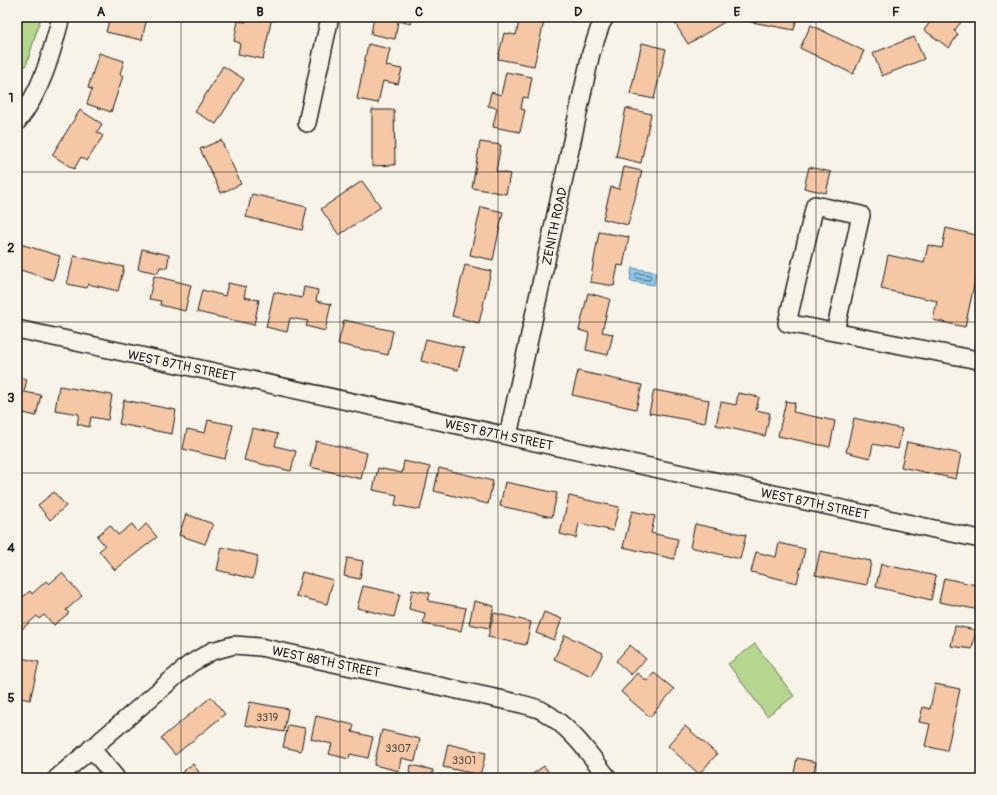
<svg xmlns="http://www.w3.org/2000/svg" width="997" height="795" viewBox="0 0 997 795" font-family="Pangolin,sans-serif">
  <rect width="100%" height="100%" fill="#f7f3e8"/>
  <filter id="ink" filterUnits="userSpaceOnUse"><feTurbulence type="fractalNoise" baseFrequency=".025" numOctaves="2"/><feDisplacementMap in="SourceGraphic" scale="8" xChannelSelector="R" yChannelSelector="G"/><feConvolveMatrix kernelMatrix="1 2 1 2 8 2 1 2 1" color-interpolation-filters="sRGB"/></filter>
  <g filter="url(#ink)">
    <g fill="#b6d68f" stroke="#697956">
      <path d="M17 17H41L27 63 17 79Z"/>
      <path d="M755 644 794 696 767 716 728 664Z"/>
    </g>
    <path fill="#8cc9ec" stroke="#5f8499" d="M632 268 656 272 654 285 630 281Z"/>
    <g fill="none" stroke-linecap="round" stroke-linejoin="round">
      <path stroke="#49616f" stroke-width="1" d="M637 273 650 275 651 279 649 280 636 278 635 276Z"/>
    </g>
    <g fill="#f6c7a5" stroke="#1c1c1c">
      <path d="M110 17H147L142 40 106 32Z"/>
      <path d="M247 17H272L263 59 238 54 240 43 234 41 238 21 246 22Z"/>
      <path d="M374 17H413L411 24 398 21 395 39 371 34Z"/>
      <path d="M520 17H545L534 66 498 59 504 33 516 35Z"/>
      <path d="M671 17H730L731 18 688 44Z"/>
      <path d="M742 17H797L794 30 741 20Z"/>
      <path d="M934 17H965L954 31 958 34 949 48 924 30Z"/>
      <path d="M811 25 864 51 853 74 800 48Z"/>
      <path d="M914 37 924 59 882 76 873 53Z"/>
      <path d="M642 43 666 49 654 99 630 94Z"/>
      <path d="M368 44 390 49 386 66 402 69 398 84 383 81 378 103 357 99Z"/>
      <path d="M99 53 124 61 120 74 123 76 111 112 87 104 92 89 88 88Z"/>
      <path d="M223 66 244 79 216 124 195 112Z"/>
      <path d="M506 72 532 77 528 98 523 97 521 109 525 110 520 132 493 127 497 108 488 106 491 92 501 95Z"/>
      <path d="M626 108 651 114 641 163 616 157Z"/>
      <path d="M80 110 102 124 97 132 103 136 87 161 81 157 74 169 52 155Z"/>
      <path d="M372 110H394L395 165 372 166Z"/>
      <path d="M221 140 241 184 221 193 200 149Z"/>
      <path d="M480 142 501 145 496 171 510 174 506 194 472 188Z"/>
      <path d="M624 167 642 171 628 225 603 219 611 187 619 189Z"/>
      <path d="M809 167 831 172 826 193 804 188Z"/>
      <path d="M362 181 381 207 339 235 321 209Z"/>
      <path d="M252 194 307 207 302 230 246 217Z"/>
      <path d="M481 207 503 212 493 260 470 255Z"/>
      <path d="M946 228 980 236V257L965 327 933 320 937 301 881 289 888 255 924 263 928 245 942 248Z"/>
      <path d="M599 232 629 237 623 266 618 265 614 286 590 282Z"/>
      <path d="M17 243 60 256 53 280 17 269Z"/>
      <path d="M142 249 169 255 167 268 160 267 158 273 138 269Z"/>
      <path d="M74 256 124 267 118 291 88 284 87 288 67 284Z"/>
      <path d="M465 265 491 271 479 323 452 316Z"/>
      <path d="M154 276 191 285 185 311 160 305 161 301 149 299Z"/>
      <path d="M228 283 246 287 244 297 259 300 254 325 197 312 202 290 225 296Z"/>
      <path d="M304 287 318 290 316 301 331 304 325 331 306 326 308 321 290 318 287 332 266 327 274 292 302 298Z"/>
      <path d="M588 293 610 299 602 332 613 334 608 355 586 350 589 333 579 330Z"/>
      <path d="M344 320 393 331 388 355 338 344Z"/>
      <path d="M426 339 464 348 458 370 421 361Z"/>
      <path d="M578 371 642 385 636 409 572 395Z"/>
      <path d="M17 377 27 379 24 392 41 395 36 416 19 412 17 417Z"/>
      <path d="M59 386 112 395 108 420 91 417 89 427 77 424 79 414 55 410Z"/>
      <path d="M654 390 709 400 705 423 649 413Z"/>
      <path d="M738 393 759 397 756 410 770 413 765 436 716 425 721 402 736 405Z"/>
      <path d="M124 400 176 410 172 434 119 424Z"/>
      <path d="M786 401 795 403 793 412 835 421 830 447 778 436Z"/>
      <path d="M854 418 902 429 898 449 873 444 870 458 846 452Z"/>
      <path d="M208 420 233 425 225 459 183 449 187 429 205 433Z"/>
      <path d="M252 428 278 434 275 446 296 451 291 471 244 460Z"/>
      <path d="M316 441 367 453 361 479 310 467Z"/>
      <path d="M907 442 961 454 956 479 901 467Z"/>
      <path d="M404 461 430 467 420 510 395 505 397 495 373 490 378 468 402 473Z"/>
      <path d="M439 468 493 481 488 504 434 491Z"/>
      <path d="M505 482 557 493 552 517 500 506Z"/>
      <path d="M54 492 66 506 50 520 38 505Z"/>
      <path d="M569 496 619 507 613 531 579 523 576 538 560 534Z"/>
      <path d="M632 511 655 516 651 533 678 539 674 559 623 547Z"/>
      <path d="M186 514 213 524 205 544 179 535Z"/>
      <path d="M132 524 138 532 146 524 157 537 115 570 99 551 105 546 97 536 110 525 118 535Z"/>
      <path d="M695 524 746 535 740 559 690 547Z"/>
      <path d="M779 543 805 549 797 583 751 572 756 552 776 557Z"/>
      <path d="M222 547 258 556 253 579 217 570Z"/>
      <path d="M820 551 871 561 867 585 815 575Z"/>
      <path d="M347 558 363 561 360 579 344 576Z"/>
      <path d="M881 564 936 576 931 600 876 587Z"/>
      <path d="M302 572 333 580 327 604 296 596Z"/>
      <path d="M62 573 82 596 66 610 69 613 54 625 44 615 39 619 37 616 22 629 17 624V602L30 591 32 594 46 581 49 584Z"/>
      <path d="M944 578 980 586V610L939 602Z"/>
      <path d="M363 586 400 594 394 617 357 608Z"/>
      <path d="M412 590 430 593 428 601 466 608 461 631 423 624 425 613 409 609Z"/>
      <path d="M474 601 494 606 489 628 469 624Z"/>
      <path d="M544 612 562 619 554 640 536 633Z"/>
      <path d="M494 613 531 622 526 645 488 637Z"/>
      <path d="M955 626 976 630 972 649 951 646Z"/>
      <path d="M565 635 603 653 592 676 554 659Z"/>
      <path d="M630 645 646 659 631 675 616 661Z"/>
      <path d="M17 657 39 662 30 700 17 697Z"/>
      <path d="M637 673 647 681 654 673 674 689 650 717 621 692Z"/>
      <path d="M935 684 960 689 947 751 925 746 930 724 919 722 923 707 930 709Z"/>
      <path d="M211 697 225 714 175 755 161 738Z"/>
      <path d="M250 702 288 709 284 732 245 725Z"/>
      <path d="M316 716 354 725 352 732 373 737 368 758 350 754 349 759 329 754 332 744 311 739Z"/>
      <path d="M288 725 305 728 301 751 283 747Z"/>
      <path d="M685 726 717 754 699 774 668 746Z"/>
      <path d="M382 730 420 739 415 761 401 758 399 771 374 765Z"/>
      <path d="M448 744 486 753 480 775 443 767Z"/>
      <path d="M797 758 816 762 813 777 818 778H793Z"/>
      <path d="M193 764 203 778H177L176 777Z"/>
      <path d="M411 765 433 770 432 778H409Z"/>
      <path d="M544 766 553 778H527Z"/>
    </g>
    <g fill="none" stroke-linecap="round" stroke-linejoin="round">
      <g stroke="#1c1c1c" stroke-width="20">
        <g id="minor">
          <path d="M17 122C42 91 51 55 61 17"/>
          <path d="M307 123 330 17"/>
          <path d="M17 329 980 539"/>
          <path d="M835 332 861 215 815 205 787 323 978 360H980"/>
          <path d="M508 436 591 53 601 24 605 17"/>
          <path d="M91 748 116 778"/>
          <path d="M57 778 190 664 212 651 234 645 260 647 517 703C525 705 534 707 541 710 570 726 588 752 608 778"/>
        </g>
      </g>
      <use href="#minor" stroke="#f7f3e8" stroke-width="17"/>
    </g>
  </g>
  <path fill="none" stroke="#1c1c1c" stroke-width="1" stroke-opacity="0.55" d="M181 17V778M340 17V778M498 17V778M657 17V778M816 17V778M17 172H980M17 322H980M17 473H980M17 623H980"/>
  <g text-anchor="middle" stroke-width="3" stroke-linejoin="round" paint-order="stroke">
    <g font-size="11" fill="#52473e">
      <text x="267" y="721">3319</text>
      <text x="398" y="752">3307</text>
      <text x="464" y="764">3301</text>
    </g>
    <g font-size="13" fill="#1c1c1c" stroke="#f7f3e8">
      <text transform="translate(554 226) rotate(-78)" y="5">ZENITH ROAD</text>
      <text transform="translate(182 365) rotate(12)" y="5">WEST 87TH STREET</text>
      <text transform="translate(499 434) rotate(12)" y="5">WEST 87TH STREET</text>
      <text transform="translate(815 503) rotate(12)" y="5">WEST 87TH STREET</text>
      <text transform="translate(326 661) rotate(12)" y="5">WEST 88TH STREET</text>
    </g>
  </g>
  <rect width="997" height="795" fill="none" stroke="#f7f3e8" stroke-width="44"/>
  <rect x="22" y="22" width="953" height="751" fill="none" stroke="#1c1c1c" stroke-width="1.5"/>
  <g font-size="13" text-anchor="middle" font-weight="bold" fill="#1c1c1c">
    <text x="101" y="16">A</text>
    <text x="260" y="16">B</text>
    <text x="419" y="16">C</text>
    <text x="578" y="16">D</text>
    <text x="737" y="16">E</text>
    <text x="896" y="16">F</text>
    <text x="11" y="102">1</text>
    <text x="11" y="252">2</text>
    <text x="11" y="402">3</text>
    <text x="11" y="552">4</text>
    <text x="11" y="702">5</text>
  </g>
</svg>
